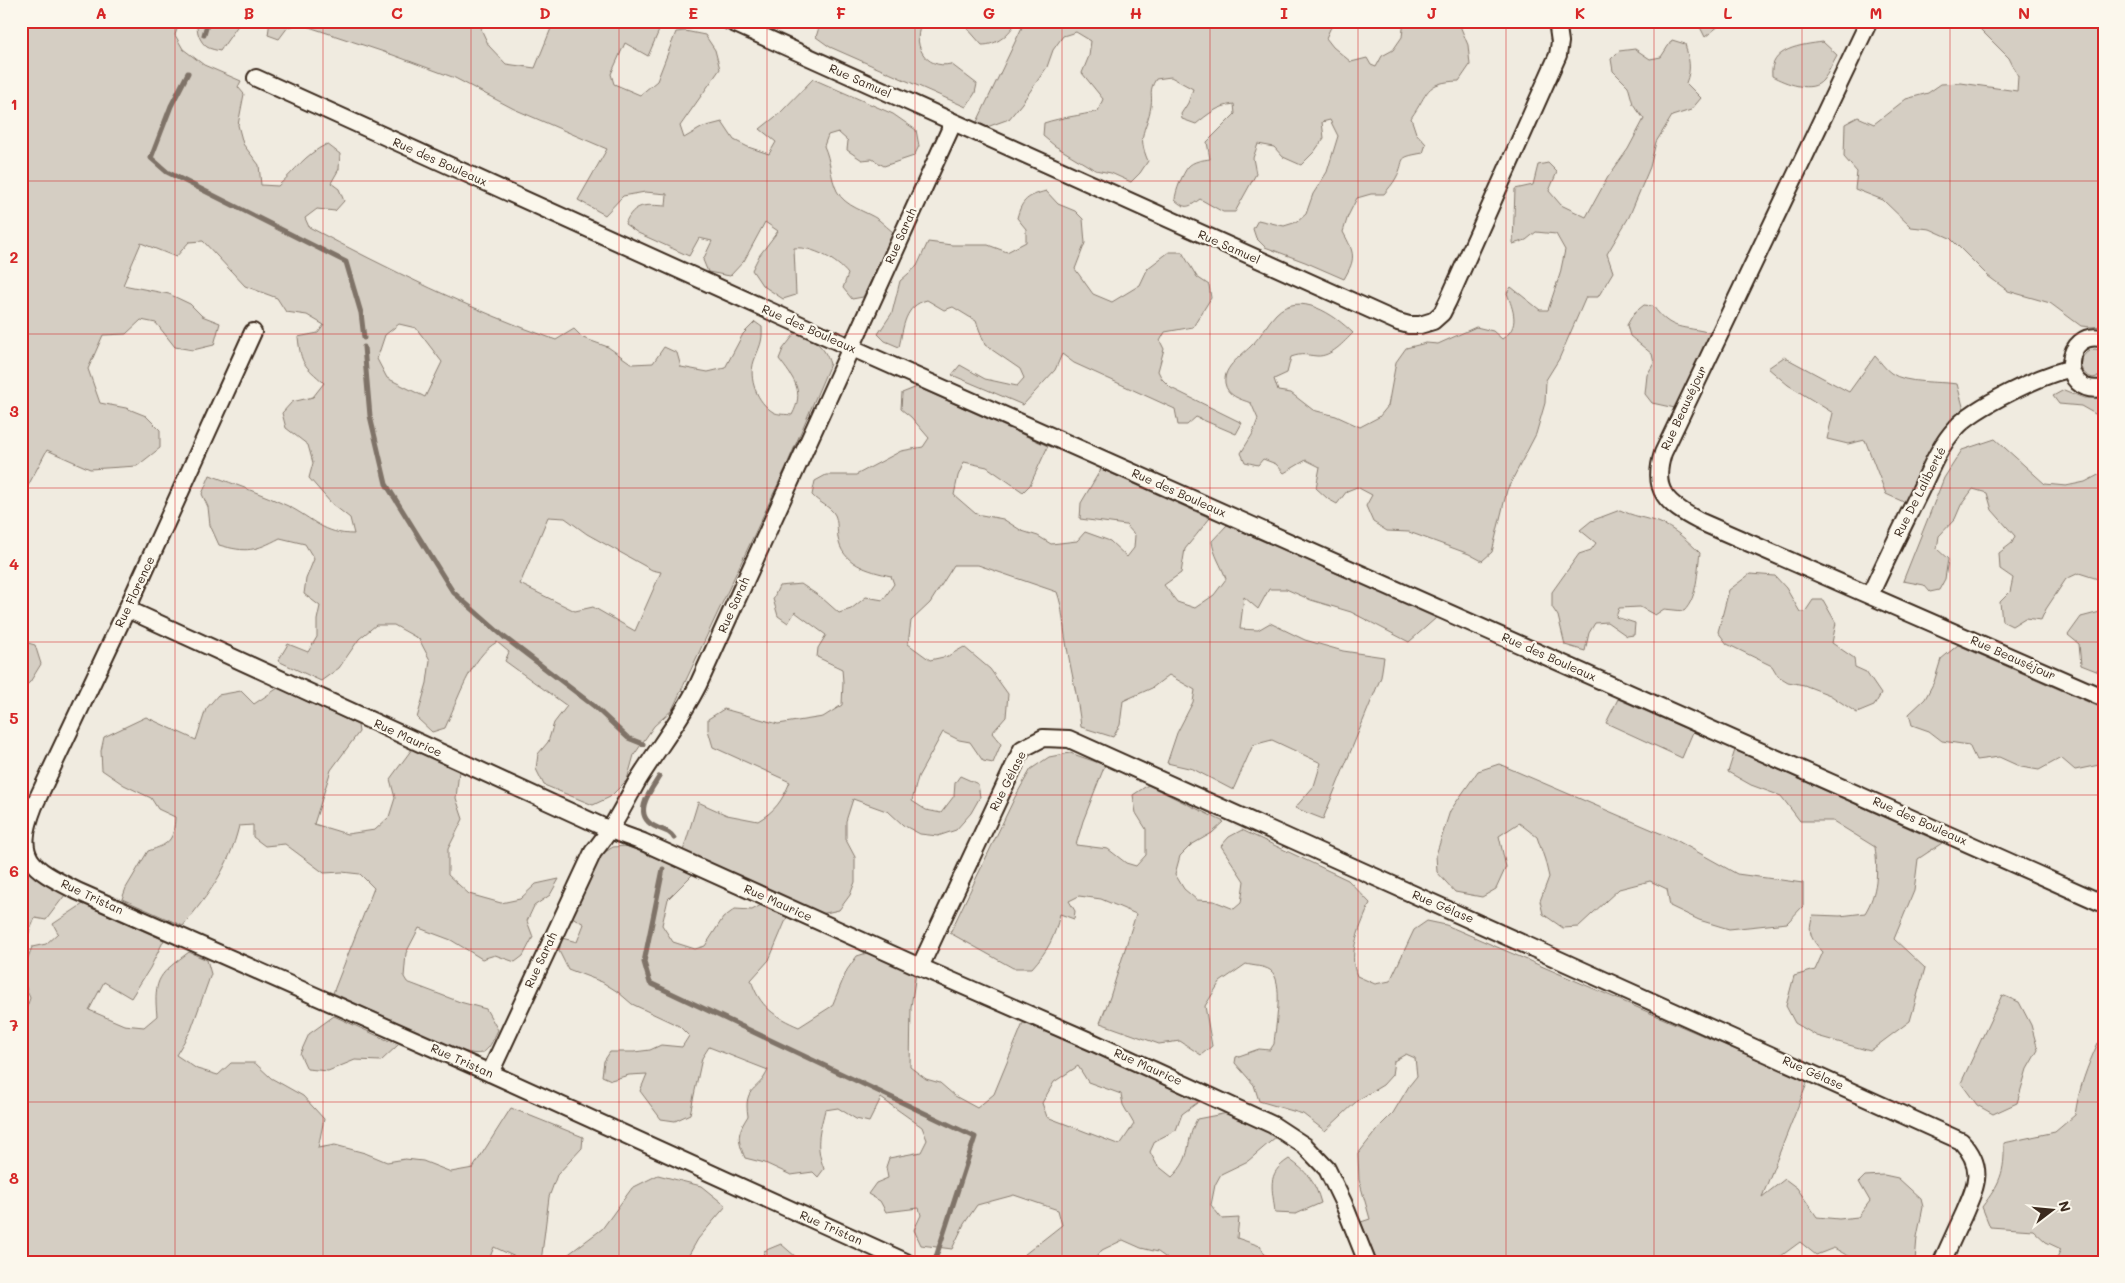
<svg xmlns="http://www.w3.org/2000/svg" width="2125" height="1283" viewBox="0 0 2125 1283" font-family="Mali,sans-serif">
  <rect width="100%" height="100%" fill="#f0ebe0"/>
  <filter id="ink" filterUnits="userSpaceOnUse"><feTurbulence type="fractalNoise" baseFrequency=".02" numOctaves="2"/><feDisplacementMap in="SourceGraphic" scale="10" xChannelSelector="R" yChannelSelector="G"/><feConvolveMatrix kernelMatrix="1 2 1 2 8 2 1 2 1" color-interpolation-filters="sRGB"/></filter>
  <g filter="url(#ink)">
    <g fill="#d5cec3" stroke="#887c70" fill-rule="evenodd">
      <path d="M21 21H180L175 35 183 49 204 65 241 81 238 87 244 94 238 125 243 144 259 165 261 185 278 186C297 169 303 156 327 144L340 154 339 169 331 183 339 189 344 201 335 211 317 209 305 218 309 227C388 269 471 310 556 340L574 329 583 338 608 347 632 364 653 363 664 347 677 353 681 367 708 372 725 368 743 334 755 322 762 327C763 343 759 347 754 361 748 379 757 402 773 412 778 415 786 414 792 415 805 391 794 379 779 359L783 349 797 331C815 341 824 345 830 364L786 467 672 710 654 726 634 755 627 780 610 797 593 805 544 785 536 769 538 754 548 742 554 723 567 706 505 661 509 652 497 642C471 656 457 702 445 728L432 732 417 718 427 683 430 660 419 639 394 625H376L359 639 339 668 321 681 278 661 288 644 308 652 317 637V620L320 606 304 594 306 579 314 559 305 544 280 538C255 551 247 553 219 545L210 525 208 507 202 494 210 475C236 485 263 494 288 506 314 519 323 534 354 534L350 518 331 503 309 478 313 463 308 445 286 428 282 413 292 402 313 397 324 383C304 365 301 365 298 337L318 333 324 325 307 315 286 312 277 298 245 286 203 241 189 242 176 257 141 243 123 285 169 294 190 304 202 316 220 323 214 345 193 350 175 347 156 323 141 320 126 334 103 335 88 369 100 403 126 408 146 416 160 430V448L137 466 90 469 47 450 21 499ZM399 324 416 328 442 362 425 397 387 378 377 359 385 335ZM548 517 565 518 587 534 652 570 661 572 635 631 593 607 575 611 520 584Z"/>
      <path d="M198 21H241L220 51C216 50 210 49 207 47 200 42 195 30 198 21Z"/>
      <path d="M270 21H486L481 29 489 46 506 64 535 68 554 21H657L661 26 648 56 625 43 611 74 614 84 640 95 657 81 676 32 685 31 705 35 715 50 720 69 680 126 684 138 703 127 722 122 734 140 748 147 769 154 776 142 760 129 780 113 813 79 893 114 916 130 919 146 914 156 884 166 872 159 862 160 847 150 848 141 838 132 828 135 824 146C831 161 830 177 837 191 845 207 866 211 879 220 884 224 889 229 894 233L863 297 852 299 843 288 848 274C837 260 812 246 794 248L796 295 783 299 762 285 752 270 759 256 778 231 765 222 744 261 730 276 708 272 703 260 712 241 699 238 689 256 638 233 625 224C634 202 646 205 666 206L667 194 645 192 623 196 605 215 578 200 607 149 514 109 455 78 393 55 300 24 288 27 279 39 268 35Z"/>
      <path d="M821 21H923C910 43 925 70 951 64L977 84 975 93 966 107 830 47 816 37Z"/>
      <path d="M957 21H1017C1009 34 998 45 982 45L967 28Z"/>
      <path d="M1025 21H1336L1330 29 1326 38 1333 47 1351 62 1367 58 1371 65 1376 67 1382 56 1393 50 1402 37 1404 21H1458L1468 45 1470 65 1459 81C1424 82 1429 93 1411 118L1416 133 1426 144 1423 153C1394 158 1407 158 1396 178 1393 184 1388 189 1384 194H1371L1357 198 1348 216 1343 232C1355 254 1356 258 1344 279L1305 262 1265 247 1256 238 1253 229 1258 220 1284 226 1297 222 1306 214 1313 194 1327 172 1338 136 1330 120 1322 122 1324 138 1314 152 1301 165 1283 157 1274 147 1258 144 1253 158 1256 174 1235 212H1223L1200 199C1189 207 1186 210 1175 200 1175 192 1183 173 1188 167 1193 161 1203 160 1210 159L1207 142 1235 114 1234 104C1218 106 1208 114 1196 124L1182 119 1181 114 1188 103 1193 89 1171 77 1156 79C1148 92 1153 93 1151 106 1147 131 1136 133 1148 161L1140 173 1131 182 1111 173 1095 170 1055 146 1043 136 1044 123C1062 117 1080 116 1098 111L1103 99 1082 73 1089 56 1091 41 1076 32 1063 36 1053 50 1047 67 1022 103 1009 119 987 127 977 122Z"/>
      <path d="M1697 21H1725L1705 37Z"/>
      <path d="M1975 21H2104L2103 326 2091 327 2081 326 2050 303 2008 291 1988 276 1950 238 1930 229 1911 227 1883 200 1855 189 1857 172 1844 157 1845 124 1858 117 1874 124 1906 99 1928 93 1941 84 1961 83 2017 91 2018 76 2009 58 1976 25Z"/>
      <path d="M1672 40 1685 44C1689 59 1692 68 1686 83L1701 98 1691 110 1672 116 1656 142 1650 167 1629 217 1607 254 1613 272 1598 297H1586L1559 359 1546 380 1545 403 1536 434 1507 490 1492 552 1482 561 1469 554 1409 532 1387 531 1373 522 1366 506 1372 495 1357 487 1347 491 1337 504 1328 499 1316 488 1320 467 1306 460 1284 473 1276 464 1263 459 1258 465 1245 462 1241 453 1252 435 1258 419 1251 403C1240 399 1227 396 1225 383 1223 366 1243 355 1253 344 1262 335 1267 323 1276 314 1299 290 1335 315 1353 333 1344 342 1331 357 1317 356 1305 355 1303 353 1291 357L1287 373 1274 379 1278 391 1291 393 1313 410 1336 416 1360 427 1379 417 1388 406 1396 362 1406 348 1426 343 1438 344 1476 327 1493 331 1502 339C1521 327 1513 310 1507 293L1511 287 1540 310H1548L1560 274 1565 250 1556 234 1536 232 1526 240 1513 244 1515 189 1533 185 1538 165 1548 163 1557 172 1549 191 1561 205 1586 217 1608 177 1628 149 1644 119 1633 104 1628 86 1613 71 1611 59 1619 51 1635 49 1650 59 1661 57Z"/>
      <path d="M1823 42 1837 55C1832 63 1829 73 1823 80 1812 94 1785 83 1772 76 1769 48 1801 45 1823 42Z"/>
      <path d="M1046 191 1058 204 1075 211 1083 219 1085 243 1075 269 1093 294 1112 302 1140 285 1148 268 1169 252H1182L1197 277 1209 285 1211 298 1193 327 1165 332 1160 341 1164 349 1158 371 1162 379 1171 388 1242 423 1236 434 1196 417 1187 425H1178L1175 409 1074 363 1062 354 1055 370 1023 405 952 375 960 365 985 379 1017 386 1024 378 1020 369 985 345 976 321 953 307 944 310 927 300C904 306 904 326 899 347L885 341 878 334 892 313 900 281 917 266 928 242 952 245H988L1007 252 1026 242V229L1017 218C1022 199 1028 196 1046 191Z"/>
      <path d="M1644 305 1653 306C1672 332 1682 325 1711 333L1675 408 1652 403 1645 394 1647 375 1654 363 1652 354 1630 336 1627 325 1634 313Z"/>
      <path d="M2095 349 2104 352V375L2093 378C2075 373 2078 352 2095 349Z"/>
      <path d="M1875 356C1880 361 1885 369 1891 373 1906 384 1938 381 1957 384L1964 410 1946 425 1932 448 1906 503 1886 494 1865 440 1848 444 1827 439 1833 413 1788 385 1768 368 1784 357 1849 392Z"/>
      <path d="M917 387 1048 446 1030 485 1023 492 987 467 964 462 958 476 954 495 976 514 1003 519 1022 531 1038 536 1051 544 1077 541 1085 532 1110 541 1127 557 1134 548 1135 535 1126 525 1080 519 1081 503 1101 469 1210 518 1185 549 1181 573 1164 585 1177 602 1195 608 1214 595 1226 579C1222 566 1213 554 1212 541L1227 525 1436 618 1409 642 1351 612 1311 600 1286 589H1269L1258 609 1244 597 1240 629 1258 630 1270 623 1305 640 1343 651 1384 657 1381 677 1323 819 1295 808 1314 786 1321 763 1272 740 1253 745 1233 790 1193 769 1167 763 1177 733 1193 702 1195 690 1169 675 1152 688 1123 701 1120 725 1113 737 1081 727C1078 698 1071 671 1066 642 1063 625 1063 608 1057 592L978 565H954L930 603 911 621 908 644 930 660 948 656 964 647 990 669 1008 694 1006 717 992 733 1001 744 993 763 983 761 970 742 959 740 943 732 918 777 912 801 926 810 941 813 954 796 955 783 960 776 978 784 980 797 971 813 956 830 938 836 920 834 903 825 889 812 853 799 846 821V840L855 857V882L850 895 839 910 821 914 683 851 698 802 727 815 758 821C775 811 782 801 790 782L713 747 708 730V719L724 709 778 724 823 717 842 705 843 682 842 669 817 657 818 648 826 635 795 612 788 623 778 616 773 599 779 586 801 584 822 598 839 613 851 609 866 597 883 600 894 584 891 576C868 571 842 564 838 538 837 531 838 522 835 515 830 506 819 503 812 495L815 481 826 475H856L901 451 923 447 929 438 911 417 901 409 902 393Z"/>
      <path d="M2064 390 2084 398 2104 397V419L2081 406 2059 404 2053 396Z"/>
      <path d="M1995 439 2045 484 2066 486 2085 482 2104 472V588L2101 580 2079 573 2066 579 2046 609 2041 620 2025 618 2012 626 2002 621 2000 602 2010 592 2013 578 2000 569 1999 553 2012 543 2015 536 1992 510 1987 493 1973 489 1961 505 1955 519 1939 536 1937 549 1948 559 1945 579 1939 590 1930 592 1924 585 1903 581 1944 478 1962 450Z"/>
      <path d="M1620 510C1633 516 1645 518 1658 522 1674 528 1688 541 1700 553 1697 571 1698 597 1684 611L1664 609 1655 615 1640 607 1619 608 1616 617 1635 623 1634 635 1627 636 1607 622 1595 623 1589 633 1585 651 1565 645 1558 616 1552 607V592L1579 554 1591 550 1596 543 1580 530 1591 521Z"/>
      <path d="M1750 574 1775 576 1786 588 1800 612H1805L1813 600H1823L1836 623 1832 643 1854 658 1855 667 1866 672 1881 694 1874 706 1857 713 1830 695 1804 685 1788 682 1778 676 1772 666 1727 644 1718 632 1729 590Z"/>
      <path d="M2104 601V674L2081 665 2079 644 2068 635 2081 617 2100 612Z"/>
      <path d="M21 641 35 645 41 664 30 682 21 690Z"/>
      <path d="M1958 645 2104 709V764L2075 770 2061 758 2039 770 2021 767 1999 757 1976 760 1969 745 1942 741 1929 731 1912 725 1909 714 1925 699 1934 682 1941 659Z"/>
      <path d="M278 688 358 725 359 732 331 770 314 824 347 834 375 830 389 817 395 798 390 779 412 749 459 771 456 798 463 819 448 849V875L469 894 501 903 520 899 536 884 559 879 550 895 534 906 527 921 533 937 523 956 515 962 495 955 482 959 451 940 419 928 406 953 404 977 407 982 460 1002 486 1009 498 1030C486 1055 484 1058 457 1049L333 993 374 888 360 874 342 872 324 873 285 844 265 846 253 837V825L239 826C228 870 210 892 183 926L122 899 126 888 148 851C170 844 174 840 175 817L158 809 151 798 124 785 102 770 101 751 104 737 146 717 196 740 206 709 218 695 241 691 254 704Z"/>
      <path d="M1618 699 1693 732 1682 758 1606 723Z"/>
      <path d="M1735 750 1942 843 1918 859 1914 891 1894 939 1925 968 1910 1021 1870 1051 1817 1036 1795 1023 1786 1006 1794 976 1815 970 1823 952C1811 939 1807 933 1813 915L1840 916 1865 913C1878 892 1878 871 1875 847L1833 821H1800L1781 796 1751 785 1728 772Z"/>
      <path d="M1070 753 1105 765 1083 821 1076 845 1108 849 1126 863 1136 866 1146 855V829L1136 813 1133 795 1148 785 1224 822 1212 833 1191 845 1180 856 1175 874 1184 889 1197 900 1214 901 1234 909 1241 903 1244 881 1221 846 1229 837 1242 830 1348 880 1370 903C1361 926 1347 952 1357 976L1375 984 1390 981 1414 930 1427 921 1446 925 1808 1081 1762 1197 1785 1179 1797 1188 1817 1217 1839 1219 1858 1217 1870 1201 1859 1182 1865 1176 1884 1175 1898 1178 1921 1199 1923 1207 1917 1237 1915 1262H1859L1834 1248 1816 1255 1800 1242 1781 1256 1782 1262H1377L1361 1222 1370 1219 1359 1180 1358 1154 1379 1127 1393 1113 1409 1086 1417 1076 1415 1058 1406 1054 1394 1061 1392 1075 1383 1085 1358 1100 1325 1131 1303 1114 1259 1101 1254 1085 1235 1063 1236 1057 1259 1049 1270 1050 1274 1044C1275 1028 1285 980 1270 970 1264 966 1253 966 1246 964L1220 982 1205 1006 1212 1046 1201 1055 1180 1041 1159 1044 1100 1023 1110 997 1136 914 1101 899 1079 896 1069 901 1075 911 1074 919 1060 914C1054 938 1049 949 1032 968H1013L950 933 1015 797 1031 769 1049 757Z"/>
      <path d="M1499 764 1676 840 1737 874 1803 883V906L1787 923 1729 929 1699 920 1670 906 1667 889 1650 881 1619 889 1578 927 1563 928 1543 914 1540 901 1549 877 1545 860 1537 837 1519 823 1499 836 1506 867 1496 889 1482 897 1455 892 1437 872 1436 855 1450 811 1478 771Z"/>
      <path d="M626 846 694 873 668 899 662 925 673 942 695 949 705 946 723 918 735 909 752 910 763 904 788 915 769 960 751 980C759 1006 775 1017 799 1027L832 1006 847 970 857 956 870 952 916 973 911 1007 910 1067 926 1079 940 1083 955 1096 977 1108 994 1094 1024 1021 1201 1100 1182 1114 1176 1130 1155 1141 1150 1152 1157 1165 1172 1177C1194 1156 1184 1143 1197 1119L1228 1113 1277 1136 1248 1161 1221 1174 1215 1185 1211 1205 1222 1219 1239 1218 1237 1238 1260 1246 1267 1258 1265 1262H1172L1158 1252 1141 1248 1123 1240 1102 1250 1092 1262H1015L1062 1225 1058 1210 1014 1195 977 1205 964 1224 952 1249 921 1245 914 1230 921 1215 919 1208 886 1212 880 1201 868 1194 876 1183 888 1178 886 1167 889 1158 921 1152 927 1140 922 1127 881 1098 869 1122 856 1119 838 1108 825 1110C819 1134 815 1145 824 1169L818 1177 813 1172 791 1175 765 1163 745 1158C737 1139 737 1133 748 1116 743 1085 759 1092 768 1070L709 1047 702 1058 690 1114 675 1121 661 1119 640 1091 647 1074 629 1075 611 1080 602 1076 604 1061 610 1052H634L650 1050 661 1045 682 1047 689 1036 679 1026 632 1004 618 992 602 982 568 969 559 951 562 938 577 942 584 924 572 917 602 854 613 847ZM1078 1066 1088 1082 1121 1094 1123 1105 1134 1124 1120 1145 1047 1117 1042 1103 1054 1082Z"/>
      <path d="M21 865 39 880 65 895 46 920 35 918 26 940 21 939Z"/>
      <path d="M83 904 164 940 150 968 131 998 104 982 89 1010 124 1025 144 1027 157 1016C153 977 160 974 189 952L207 960 211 974 191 1030 176 1055 197 1069 218 1075 231 1063H255L271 1078 303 1096 324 1119 318 1148 335 1145 365 1153 387 1162 405 1159 423 1161 451 1172 473 1168 511 1108 583 1137 582 1148 557 1175 549 1197 541 1262H526L494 1247 488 1262H21V1023L30 998C20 974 23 971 32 947L46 944 58 933 53 924Z"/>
      <path d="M2002 995 2019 1002 2031 1025 2038 1050 2027 1069 2017 1103 1993 1114 1977 1105 1961 1083Z"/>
      <path d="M334 1016 398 1045 381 1061 355 1060 328 1071 307 1069 300 1054 309 1034Z"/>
      <path d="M2098 1043 2104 1044V1262H2055L2061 1249 2046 1242 2033 1230 1990 1227 1982 1207C2000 1183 2005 1173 2004 1143L2055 1132 2075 1115C2079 1088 2087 1067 2098 1043Z"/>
      <path d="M1289 1159C1307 1172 1315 1181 1321 1203L1296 1214 1275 1213C1273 1189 1265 1174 1289 1159Z"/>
      <path d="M658 1175 701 1186 726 1206 698 1239 685 1262H558L602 1229 632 1188Z"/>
      <path d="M781 1244 796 1257V1262H762L764 1251Z"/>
    </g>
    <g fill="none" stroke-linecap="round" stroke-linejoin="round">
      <g stroke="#7f7367" stroke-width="5">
        <path d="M204 35 208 21"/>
        <path d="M188 73 171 106 151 158 167 172 346 262 361 313 364 338"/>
        <path d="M364 347 370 416 386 484 453 592 504 637 594 706 628 738 643 744"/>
        <path d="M659 777C650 791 632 814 654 826 663 831 669 830 674 838"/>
        <path d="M663 869 644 962 650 983 975 1137 936 1257"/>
      </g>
      <g stroke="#3b2a1e" stroke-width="20">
        <g id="street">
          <path d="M729 21 1398 322 1409 325H1420L1433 321 1442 313 1448 301 1558 55 1560 42 1557 21"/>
          <path d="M1869 21 1663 453C1651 491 1667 504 1699 521L2104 698"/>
          <path d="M256 78 823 335 2104 904"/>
          <path d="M253 332 127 609 34 806C13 860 32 868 77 891L490 1073 906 1262"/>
          <path d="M2104 339C2064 326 2056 397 2104 388"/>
          <path d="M1870 595C1886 560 1903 526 1920 491 1930 470 1939 446 1956 428 1974 407 2043 374 2070 369"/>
          <path d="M127 609 610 830 643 842 920 967 1092 1042 1273 1125 1305 1146 1327 1169 1343 1202 1367 1262"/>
          <path d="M920 967 1022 749 1043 738 1069 739 1961 1141C1986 1168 1976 1186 1963 1216 1956 1231 1949 1246 1942 1262"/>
          <path d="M490 1073 593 852C612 830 624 805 638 780 658 748 681 719 698 685L953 123"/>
        </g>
      </g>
      <use href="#street" stroke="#fbf7ec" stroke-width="16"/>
    </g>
  </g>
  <path fill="none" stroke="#d62828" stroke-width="1" stroke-opacity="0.55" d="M175 21V1262M323 21V1262M471 21V1262M619 21V1262M767 21V1262M915 21V1262M1062 21V1262M1210 21V1262M1358 21V1262M1506 21V1262M1654 21V1262M1802 21V1262M1950 21V1262M21 181H2104M21 334H2104M21 488H2104M21 642H2104M21 795H2104M21 949H2104M21 1102H2104"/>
  <g text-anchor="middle" stroke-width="4.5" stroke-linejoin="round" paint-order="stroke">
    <g font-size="12" fill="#3b2a1e" stroke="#fbf7ec">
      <text transform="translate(860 81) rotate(24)" y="4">Rue Samuel</text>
      <text transform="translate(440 162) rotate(24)" y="4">Rue des Bouleaux</text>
      <text transform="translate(901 236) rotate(-66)" y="4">Rue Sarah</text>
      <text transform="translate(1229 247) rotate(24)" y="4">Rue Samuel</text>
      <text transform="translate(809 329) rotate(24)" y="4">Rue des Bouleaux</text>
      <text transform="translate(1684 408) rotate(-65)" y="4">Rue Beauséjour</text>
      <text transform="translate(1920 492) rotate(-63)" y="4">Rue De Laliberté</text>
      <text transform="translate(1179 493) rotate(24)" y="4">Rue des Bouleaux</text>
      <text transform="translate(135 592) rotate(-65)" y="4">Rue Florence</text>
      <text transform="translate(734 605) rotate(-66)" y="4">Rue Sarah</text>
      <text transform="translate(1549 657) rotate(24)" y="4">Rue des Bouleaux</text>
      <text transform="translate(2013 658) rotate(24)" y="4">Rue Beauséjour</text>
      <text transform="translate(408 738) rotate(25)" y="4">Rue Maurice</text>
      <text transform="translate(1008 781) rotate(-63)" y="4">Rue Gélase</text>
      <text transform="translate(1920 821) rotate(24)" y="4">Rue des Bouleaux</text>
      <text transform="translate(92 897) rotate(25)" y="4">Rue Tristan</text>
      <text transform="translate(778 903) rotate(24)" y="4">Rue Maurice</text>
      <text transform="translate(1443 907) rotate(23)" y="4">Rue Gélase</text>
      <text transform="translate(541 960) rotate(-65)" y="4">Rue Sarah</text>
      <text transform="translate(462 1061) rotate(24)" y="4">Rue Tristan</text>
      <text transform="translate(1148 1067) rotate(24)" y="4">Rue Maurice</text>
      <text transform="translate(1813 1073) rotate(24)" y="4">Rue Gélase</text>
      <text transform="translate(831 1228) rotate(24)" y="4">Rue Tristan</text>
    </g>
  </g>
  <rect width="2125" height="1283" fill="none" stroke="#fbf7ec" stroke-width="55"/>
  <g transform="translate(2052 1210) rotate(74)" stroke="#fbf7ec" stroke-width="4" paint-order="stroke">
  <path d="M0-4L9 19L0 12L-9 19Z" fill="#3b2a1e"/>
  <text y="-8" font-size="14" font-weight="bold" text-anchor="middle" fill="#3b2a1e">N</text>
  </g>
  <rect x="28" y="28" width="2070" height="1228" fill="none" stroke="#d62828" stroke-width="2"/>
  <g font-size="16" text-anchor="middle" font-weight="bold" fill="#d62828">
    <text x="101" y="19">A</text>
    <text x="249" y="19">B</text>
    <text x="397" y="19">C</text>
    <text x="545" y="19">D</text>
    <text x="693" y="19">E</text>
    <text x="841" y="19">F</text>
    <text x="989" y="19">G</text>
    <text x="1136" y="19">H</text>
    <text x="1284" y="19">I</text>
    <text x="1432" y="19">J</text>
    <text x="1580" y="19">K</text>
    <text x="1728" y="19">L</text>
    <text x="1876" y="19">M</text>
    <text x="2024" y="19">N</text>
    <text x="14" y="110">1</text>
    <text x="14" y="263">2</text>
    <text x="14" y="417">3</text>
    <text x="14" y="570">4</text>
    <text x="14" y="724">5</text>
    <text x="14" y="877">6</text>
    <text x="14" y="1031">7</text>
    <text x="14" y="1184">8</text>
  </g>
</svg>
